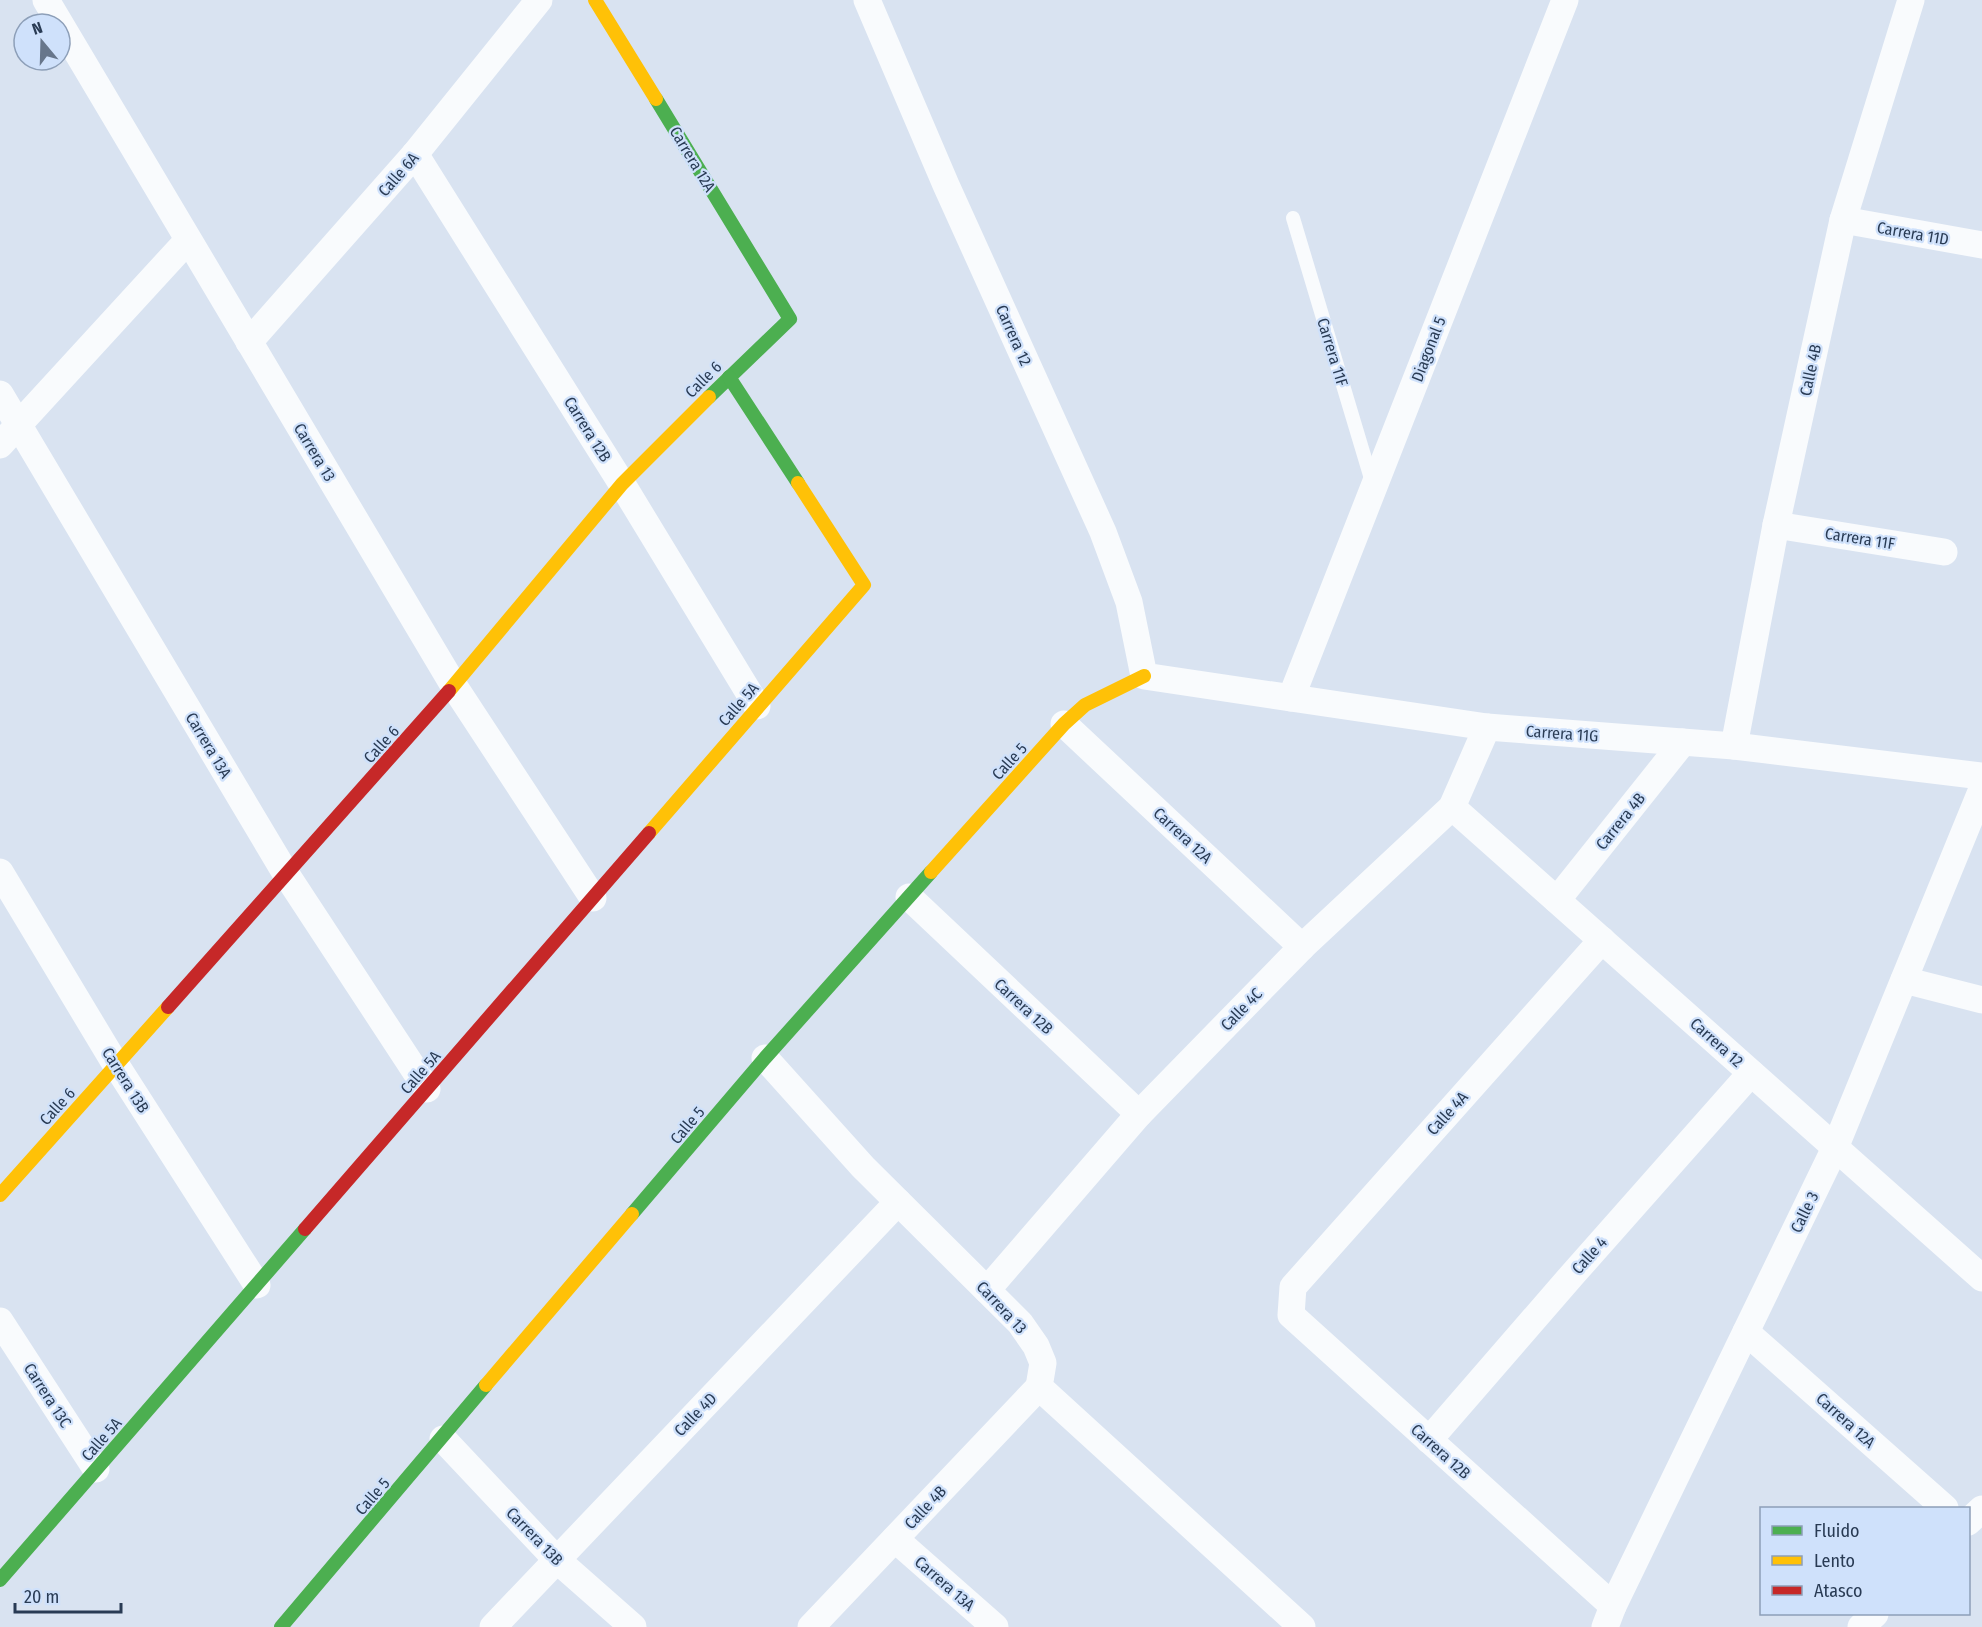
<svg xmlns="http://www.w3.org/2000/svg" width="1982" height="1627" viewBox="0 0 1982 1627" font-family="'Fira Sans Condensed',sans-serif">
  <rect width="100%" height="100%" fill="#d9e3f1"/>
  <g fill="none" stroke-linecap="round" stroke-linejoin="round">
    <path stroke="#f9fbfd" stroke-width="14" d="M1293 218 1372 482"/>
    <g stroke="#f9fbfd" stroke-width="27">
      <path d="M46 0 454 686 593 898"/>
      <path d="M867 0 946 185 1103 532 1129 602 1144 676 1487 727 1734 746 1982 776"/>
      <path d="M415 154 622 484 757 706"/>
      <path d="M1843 220 1982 245"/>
      <path d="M249 342 415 154 539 0"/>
      <path d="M0 394 286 874 427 1089"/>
      <path d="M0 445 188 240"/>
      <path d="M1776 525 1944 552"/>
      <path d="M1291 698 1565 0"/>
      <path d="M1064 724 1302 947"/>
      <path d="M1734 746 1776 525 1843 220 1911 0"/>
      <path d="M1452 807 1982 1278"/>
      <path d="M0 872 116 1065 257 1285"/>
      <path d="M909 897 1139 1114"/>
      <path d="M1557 900 1683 742"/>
      <path d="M1602 940 1293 1287 1291 1315 1613 1606"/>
      <path d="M1904 980 1982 1000"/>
      <path d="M765 1058 863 1167 1020 1323 1036 1346 1043 1363 1039 1387 1302 1627"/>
      <path d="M987 1290 1139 1114 1302 947 1452 807 1487 727"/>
      <path d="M0 1321 96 1469"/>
      <path d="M1746 1332 1945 1508"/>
      <path d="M443 1439 557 1560 633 1627"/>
      <path d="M1429 1440 1573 1274 1751 1073"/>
      <path d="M1968 1522 1982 1509"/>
      <path d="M895 1539 995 1627"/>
      <path d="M493 1627 898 1202"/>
      <path d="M811 1627 1039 1387"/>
      <path d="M1605 1627 1613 1606 1835 1148 1982 789"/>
      <path d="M1861 1627 1875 1614"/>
    </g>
    <g stroke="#4caf50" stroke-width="14">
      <path d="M656 99 790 319 709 397"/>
      <path d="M729 377 798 483"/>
      <path d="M632 1214 765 1058 931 872"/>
      <path d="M0 1580 305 1229"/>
      <path d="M281 1627 486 1385"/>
    </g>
    <g stroke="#ffc107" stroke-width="14">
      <path d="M595 0 656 99"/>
      <path d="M449 691 622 484 709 397"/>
      <path d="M649 833 864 585 798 483"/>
      <path d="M931 872 1064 724 1085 705 1144 676"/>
      <path d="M0 1195 168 1007"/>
      <path d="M486 1385 632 1214"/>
    </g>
    <g stroke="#c62828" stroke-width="14">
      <path d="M168 1007 449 691"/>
      <path d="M305 1229 649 833"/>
    </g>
  </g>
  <g text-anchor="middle" stroke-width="4.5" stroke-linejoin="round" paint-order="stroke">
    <g font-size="16" fill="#293b54" stroke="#cfe1fb">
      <text transform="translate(693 159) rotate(59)" y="6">Carrera 12A</text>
      <text transform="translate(398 174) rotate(-49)" y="6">Calle 6A</text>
      <text transform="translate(1913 233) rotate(10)" y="6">Carrera 11D</text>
      <text transform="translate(1014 335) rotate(66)" y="6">Carrera 12</text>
      <text transform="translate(1428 349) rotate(-69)" y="6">Diagonal 5</text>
      <text transform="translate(1333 352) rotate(73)" y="6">Carrera 11F</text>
      <text transform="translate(1810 370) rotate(-78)" y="6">Calle 4B</text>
      <text transform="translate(703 379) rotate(-45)" y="6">Calle 6</text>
      <text transform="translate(588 429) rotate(58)" y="6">Carrera 12B</text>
      <text transform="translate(315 452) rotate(59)" y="6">Carrera 13</text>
      <text transform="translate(1860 538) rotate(9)" y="6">Carrera 11F</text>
      <text transform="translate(738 704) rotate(-49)" y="6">Calle 5A</text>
      <text transform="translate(1562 733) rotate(4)" y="6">Carrera 11G</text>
      <text transform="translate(381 744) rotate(-48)" y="6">Calle 6</text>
      <text transform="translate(209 745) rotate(59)" y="6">Carrera 13A</text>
      <text transform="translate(1009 761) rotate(-48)" y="6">Calle 5</text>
      <text transform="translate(1620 821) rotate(-51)" y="6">Carrera 4B</text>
      <text transform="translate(1183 835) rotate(43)" y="6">Carrera 12A</text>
      <text transform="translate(1024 1006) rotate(43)" y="6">Carrera 12B</text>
      <text transform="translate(1241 1009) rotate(-46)" y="6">Calle 4C</text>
      <text transform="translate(1717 1042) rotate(42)" y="6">Carrera 12</text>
      <text transform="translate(420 1072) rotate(-49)" y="6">Calle 5A</text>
      <text transform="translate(126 1080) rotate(58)" y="6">Carrera 13B</text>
      <text transform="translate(57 1106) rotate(-48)" y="6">Calle 6</text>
      <text transform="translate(1447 1113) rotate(-48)" y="6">Calle 4A</text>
      <text transform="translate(687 1125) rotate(-50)" y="6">Calle 5</text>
      <text transform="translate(1804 1212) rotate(-64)" y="6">Calle 3</text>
      <text transform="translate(1589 1255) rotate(-48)" y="6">Calle 4</text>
      <text transform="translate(1002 1307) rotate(47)" y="6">Carrera 13</text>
      <text transform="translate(48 1395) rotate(57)" y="6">Carrera 13C</text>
      <text transform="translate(695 1414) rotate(-46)" y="6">Calle 4D</text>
      <text transform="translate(1846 1420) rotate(42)" y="6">Carrera 12A</text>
      <text transform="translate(101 1439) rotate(-49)" y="6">Calle 5A</text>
      <text transform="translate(1441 1451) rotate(42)" y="6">Carrera 12B</text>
      <text transform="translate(372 1496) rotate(-49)" y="6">Calle 5</text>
      <text transform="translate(925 1507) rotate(-47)" y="6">Calle 4B</text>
      <text transform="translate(535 1536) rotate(46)" y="6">Carrera 13B</text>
      <text transform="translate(945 1583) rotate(41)" y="6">Carrera 13A</text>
    </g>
  </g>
  <rect x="1760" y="1507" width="210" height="108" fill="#cfe1fb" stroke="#8d9fb8" stroke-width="1.5"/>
  <rect x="1772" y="1526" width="30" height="9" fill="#4caf50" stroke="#8d9fb8" stroke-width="1.5"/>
  <text x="1814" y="1537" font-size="18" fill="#293b54">Fluido</text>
  <rect x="1772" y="1556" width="30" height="9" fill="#ffc107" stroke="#8d9fb8" stroke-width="1.5"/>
  <text x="1814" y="1567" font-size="18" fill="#293b54">Lento</text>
  <rect x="1772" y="1586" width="30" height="9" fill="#c62828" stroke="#8d9fb8" stroke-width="1.5"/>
  <text x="1814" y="1597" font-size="18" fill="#293b54">Atasco</text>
  <g transform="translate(42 42) rotate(341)"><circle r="28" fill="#cfe1fb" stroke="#8d9fb8" stroke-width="1.5"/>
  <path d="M0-4.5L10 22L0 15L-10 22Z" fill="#67768b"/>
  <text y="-9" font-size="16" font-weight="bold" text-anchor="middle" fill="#293b54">N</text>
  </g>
  <path d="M15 1603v9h106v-9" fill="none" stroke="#293b54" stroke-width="3"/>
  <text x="24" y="1603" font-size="18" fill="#293b54" stroke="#cfe1fb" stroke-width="4.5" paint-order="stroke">20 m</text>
</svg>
